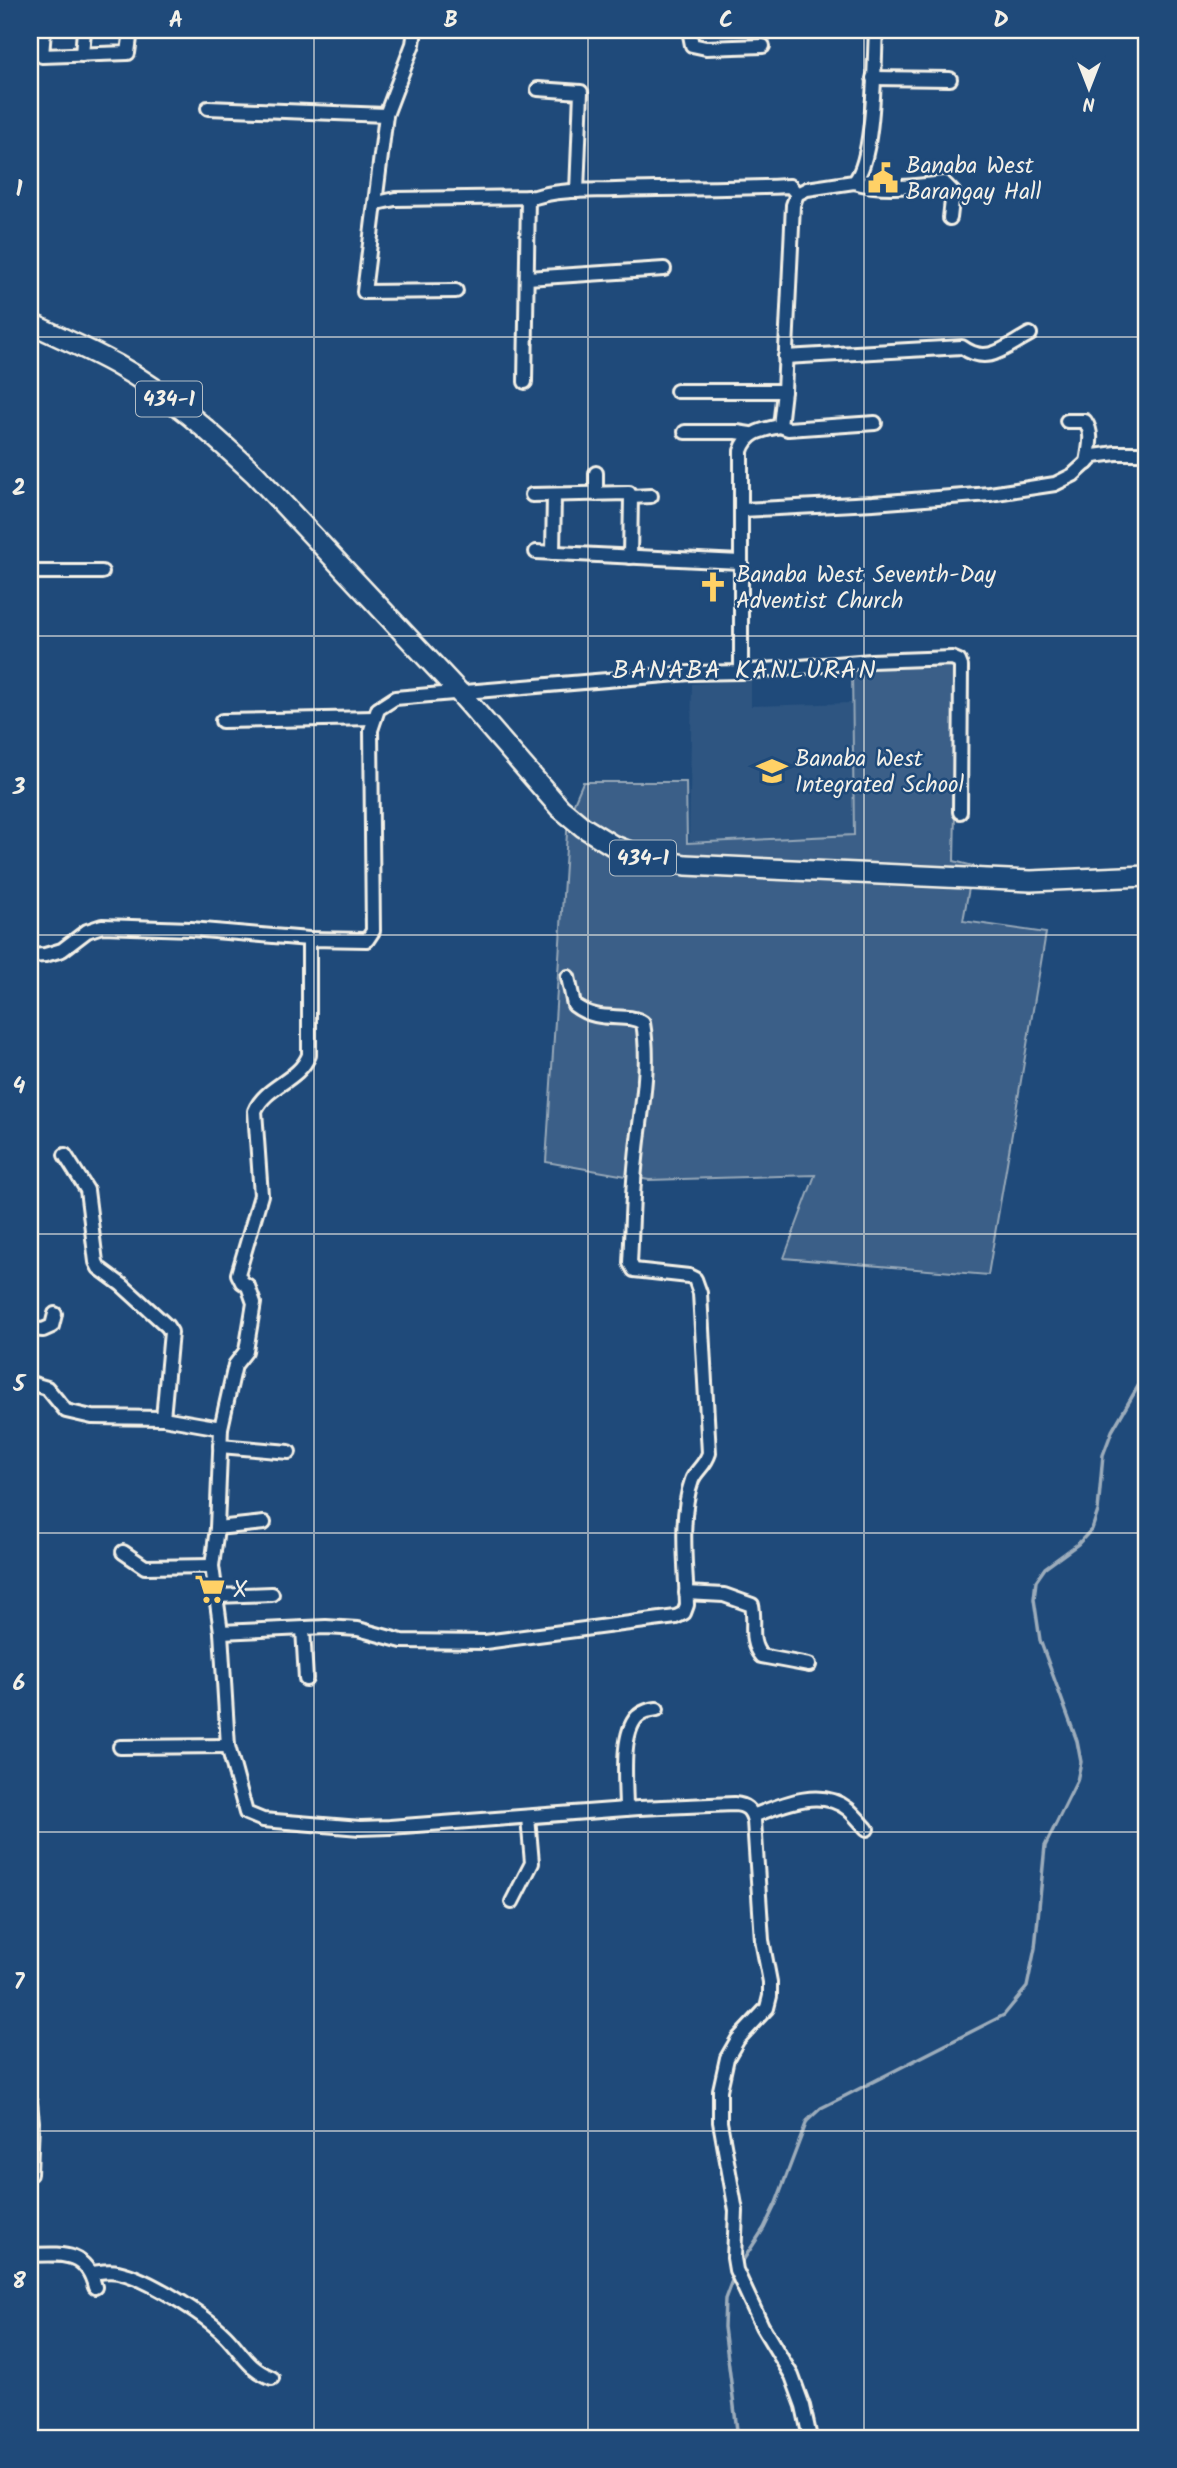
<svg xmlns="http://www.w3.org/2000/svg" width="1177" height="2468" viewBox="0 0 1177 2468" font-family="Kalam,sans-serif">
  <rect width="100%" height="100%" fill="#1f4a7a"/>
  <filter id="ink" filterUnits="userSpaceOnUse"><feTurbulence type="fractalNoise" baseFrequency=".0143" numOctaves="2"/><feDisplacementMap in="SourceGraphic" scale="14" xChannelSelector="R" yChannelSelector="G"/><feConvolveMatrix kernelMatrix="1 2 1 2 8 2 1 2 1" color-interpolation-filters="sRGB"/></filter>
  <g filter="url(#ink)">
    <path fill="#2d5581" d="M751 680V706L851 703 855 835 689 842 692 684Z"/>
    <path fill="#3a5f88" stroke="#97a8b8" stroke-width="2" d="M958 666 954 861 973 866 963 921 1046 933 988 1275 784 1258 815 1175 649 1180 546 1162 568 817 583 782H686L687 843 854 835 852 668Z"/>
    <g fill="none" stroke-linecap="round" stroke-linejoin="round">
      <g stroke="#9cacbb" stroke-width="3.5">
        <path d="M740 2265 764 2228 776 2203 807 2121 821 2108 841 2098 1004 2015 1027 1987 1035 1948 1045 1846 1077 1781 1081 1762 1077 1741 1040 1640 1034 1599 1036 1581 1045 1568 1078 1544 1092 1529 1098 1511 1103 1455 1112 1431 1147 1371"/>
        <path d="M734 2275 725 2299 724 2327 738 2438"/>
      </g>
      <g stroke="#f4f1e8" stroke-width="18">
        <g id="minor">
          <path d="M44 30 42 56 128 53 131 30"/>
          <path d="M415 30 413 44 386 115 364 292 456 291"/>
          <path d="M689 30 692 45 706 48 763 46"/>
          <path d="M82 55 84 30"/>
          <path d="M873 78 950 79"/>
          <path d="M538 89 581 92 577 191"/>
          <path d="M208 108 386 115"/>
          <path d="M854 182C883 191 914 186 944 183L953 192 950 218"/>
          <path d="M377 203 395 199 535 197C560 189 590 191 616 190 674 188 732 189 790 186L797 194"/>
          <path d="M527 278 664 269"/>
          <path d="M785 357 962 347C988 366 1005 347 1030 334"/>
          <path d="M525 382 528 197"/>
          <path d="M677 391H784"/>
          <path d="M1067 421H1085C1094 434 1089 448 1087 463"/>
          <path d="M780 426 788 429 875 423"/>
          <path d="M685 432H737L750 434"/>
          <path d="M596 473V494"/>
          <path d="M532 495 629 493 631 497 630 557"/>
          <path d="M631 497 651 496"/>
          <path d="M742 510 873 503 990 494 1055 484 1073 475 1094 456 1116 453H1147"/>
          <path d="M536 552 740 562"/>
          <path d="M553 553 554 495"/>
          <path d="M30 572H102"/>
          <path d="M741 672V451C747 432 761 430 780 426L784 391 793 205 797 194 807 189 854 182C875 160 874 63 876 30"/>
          <path d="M222 721 375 718"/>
          <path d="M30 956 45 955 62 950 87 931 102 926 191 929 309 939"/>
          <path d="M65 1155 87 1190 96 1262 99 1268 122 1285 167 1326 171 1332 163 1418"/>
          <path d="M30 1329 43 1330 52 1326 55 1314"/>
          <path d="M30 1383 47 1388 66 1411 92 1417 163 1418 221 1428 235 1365 246 1351 254 1303 248 1286 242 1282 238 1274 261 1195 255 1111C265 1086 299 1081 309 1055V939L367 940 373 931 371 730 378 709 395 698 690 673 741 672 871 661 952 658 959 661 961 666 960 812"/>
          <path d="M221 1428 217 1528 212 1566 221 1632 228 1746 246 1813 263 1820 360 1828 390 1827 639 1808 734 1804C746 1805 751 1809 754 1821L762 1940 770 1982V1996L767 2008 738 2039 727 2058 720 2090V2122L736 2211 734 2258 736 2270 762 2326 792 2376 803 2406 810 2438"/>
          <path d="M220 1446 289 1452"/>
          <path d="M217 1528 264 1523"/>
          <path d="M123 1552 145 1567 212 1566"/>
          <path d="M686 1593 724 1595 752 1605C756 1624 748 1640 761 1656L809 1665"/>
          <path d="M216 1596 272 1594"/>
          <path d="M303 1629 306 1679"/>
          <path d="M221 1632 326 1627 358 1629 402 1641 485 1642 676 1617 684 1613 687 1605C686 1568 679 1516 692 1480 696 1470 705 1466 709 1453L700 1293 695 1279 689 1276 634 1270 630 1263C632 1228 632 1193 636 1159 640 1114 651 1068 643 1023 625 1011 600 1025 574 1005L568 977"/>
          <path d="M120 1747 228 1746"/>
          <path d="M626 1809C626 1785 620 1735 637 1717 643 1711 650 1710 657 1709"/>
          <path d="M753 1816C781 1805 820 1787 848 1809 855 1815 861 1823 867 1829"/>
          <path d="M512 1902 532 1863 528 1817"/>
          <path d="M30 2103 32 2122 30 2174"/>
          <path d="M30 2255C61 2254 86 2250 95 2287"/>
          <path d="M92 2273C100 2272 109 2270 118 2272 147 2278 204 2314 225 2335 243 2353 246 2367 272 2378"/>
        </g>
      </g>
      <g stroke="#f4f1e8" stroke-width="24">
        <path id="primary" d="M30 323C59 337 89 349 117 365 169 394 212 434 255 474L458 691 560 808 583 827 612 845 645 858 686 865 1031 881 1147 876"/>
      </g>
      <use href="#minor" stroke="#1f4a7a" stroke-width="12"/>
      <use href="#primary" stroke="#1f4a7a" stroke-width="19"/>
    </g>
  </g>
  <path fill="none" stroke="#f4f1e8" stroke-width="2" stroke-opacity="0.55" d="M314 30V2438M588 30V2438M864 30V2438M30 337H1147M30 636H1147M30 935H1147M30 1234H1147M30 1533H1147M30 1832H1147M30 2131H1147"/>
  <defs>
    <g id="civic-bare" transform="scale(2.415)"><path d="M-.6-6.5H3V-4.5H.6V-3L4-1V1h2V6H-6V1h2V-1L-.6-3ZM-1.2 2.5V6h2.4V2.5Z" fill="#ffd166" stroke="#1f4a7a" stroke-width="2.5" paint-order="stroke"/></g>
    <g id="church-bare" transform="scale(2.415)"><path d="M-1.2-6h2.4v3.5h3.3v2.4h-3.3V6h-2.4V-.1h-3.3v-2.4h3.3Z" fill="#ffd166" stroke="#1f4a7a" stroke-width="2.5" paint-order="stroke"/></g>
    <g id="school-bare" transform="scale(2.415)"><path d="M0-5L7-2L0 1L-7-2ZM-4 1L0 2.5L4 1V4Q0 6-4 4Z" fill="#ffd166" stroke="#1f4a7a" stroke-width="2.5" paint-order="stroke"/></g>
    <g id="supermarket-bare" transform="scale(2.415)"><path d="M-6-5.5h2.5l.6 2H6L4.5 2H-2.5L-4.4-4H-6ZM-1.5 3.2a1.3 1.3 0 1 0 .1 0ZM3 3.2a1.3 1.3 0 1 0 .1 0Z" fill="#ffd166" stroke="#1f4a7a" stroke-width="2.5" paint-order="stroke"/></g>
  </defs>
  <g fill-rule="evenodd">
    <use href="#civic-bare" x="883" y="178"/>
    <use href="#church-bare" x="713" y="587"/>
    <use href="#school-bare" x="772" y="771"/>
    <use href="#supermarket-bare" x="210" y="1589"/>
  </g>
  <g text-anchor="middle" stroke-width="5" stroke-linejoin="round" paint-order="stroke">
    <g fill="#1f4a7a" stroke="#b4bfc7" stroke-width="2">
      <rect x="136" y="381.5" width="66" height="35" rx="5"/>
      <rect x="610" y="840.5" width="66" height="35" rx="5"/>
    </g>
    <g font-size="21" font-weight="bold" fill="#f4f1e8">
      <text x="169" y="406">434-1</text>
      <text x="643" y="865">434-1</text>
    </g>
    <g font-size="23" fill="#f4f1e8" stroke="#1f4a7a" text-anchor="start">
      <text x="906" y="173">Banaba West<tspan x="906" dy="26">Barangay Hall</tspan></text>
      <text x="736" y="582">Banaba West Seventh-Day<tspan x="736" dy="26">Adventist Church</tspan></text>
      <text x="795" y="766">Banaba West<tspan x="795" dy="26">Integrated School</tspan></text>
      <text x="233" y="1597">X</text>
    </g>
    <g font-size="26" letter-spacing="2" fill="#f4f1e8" stroke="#1f4a7a">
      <text x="745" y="678">BANABA KANLURAN</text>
    </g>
  </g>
  <rect width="1177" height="2468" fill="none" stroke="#1f4a7a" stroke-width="77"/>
  <g transform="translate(1089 88) rotate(180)" stroke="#1f4a7a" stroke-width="5" paint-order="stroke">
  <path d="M0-5L12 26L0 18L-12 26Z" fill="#f4f1e8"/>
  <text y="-10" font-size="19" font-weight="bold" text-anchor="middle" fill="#f4f1e8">N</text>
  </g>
  <rect x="38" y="38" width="1100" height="2392" fill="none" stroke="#f4f1e8" stroke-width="2.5"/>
  <g font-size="23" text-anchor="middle" font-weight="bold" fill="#f4f1e8">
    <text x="176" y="27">A</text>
    <text x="451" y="27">B</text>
    <text x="726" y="27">C</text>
    <text x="1001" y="27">D</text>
    <text x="19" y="196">1</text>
    <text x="19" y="495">2</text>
    <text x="19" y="794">3</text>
    <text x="19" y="1093">4</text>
    <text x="19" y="1391">5</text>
    <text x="19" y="1690">6</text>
    <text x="19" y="1989">7</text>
    <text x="19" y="2288">8</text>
  </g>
</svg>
